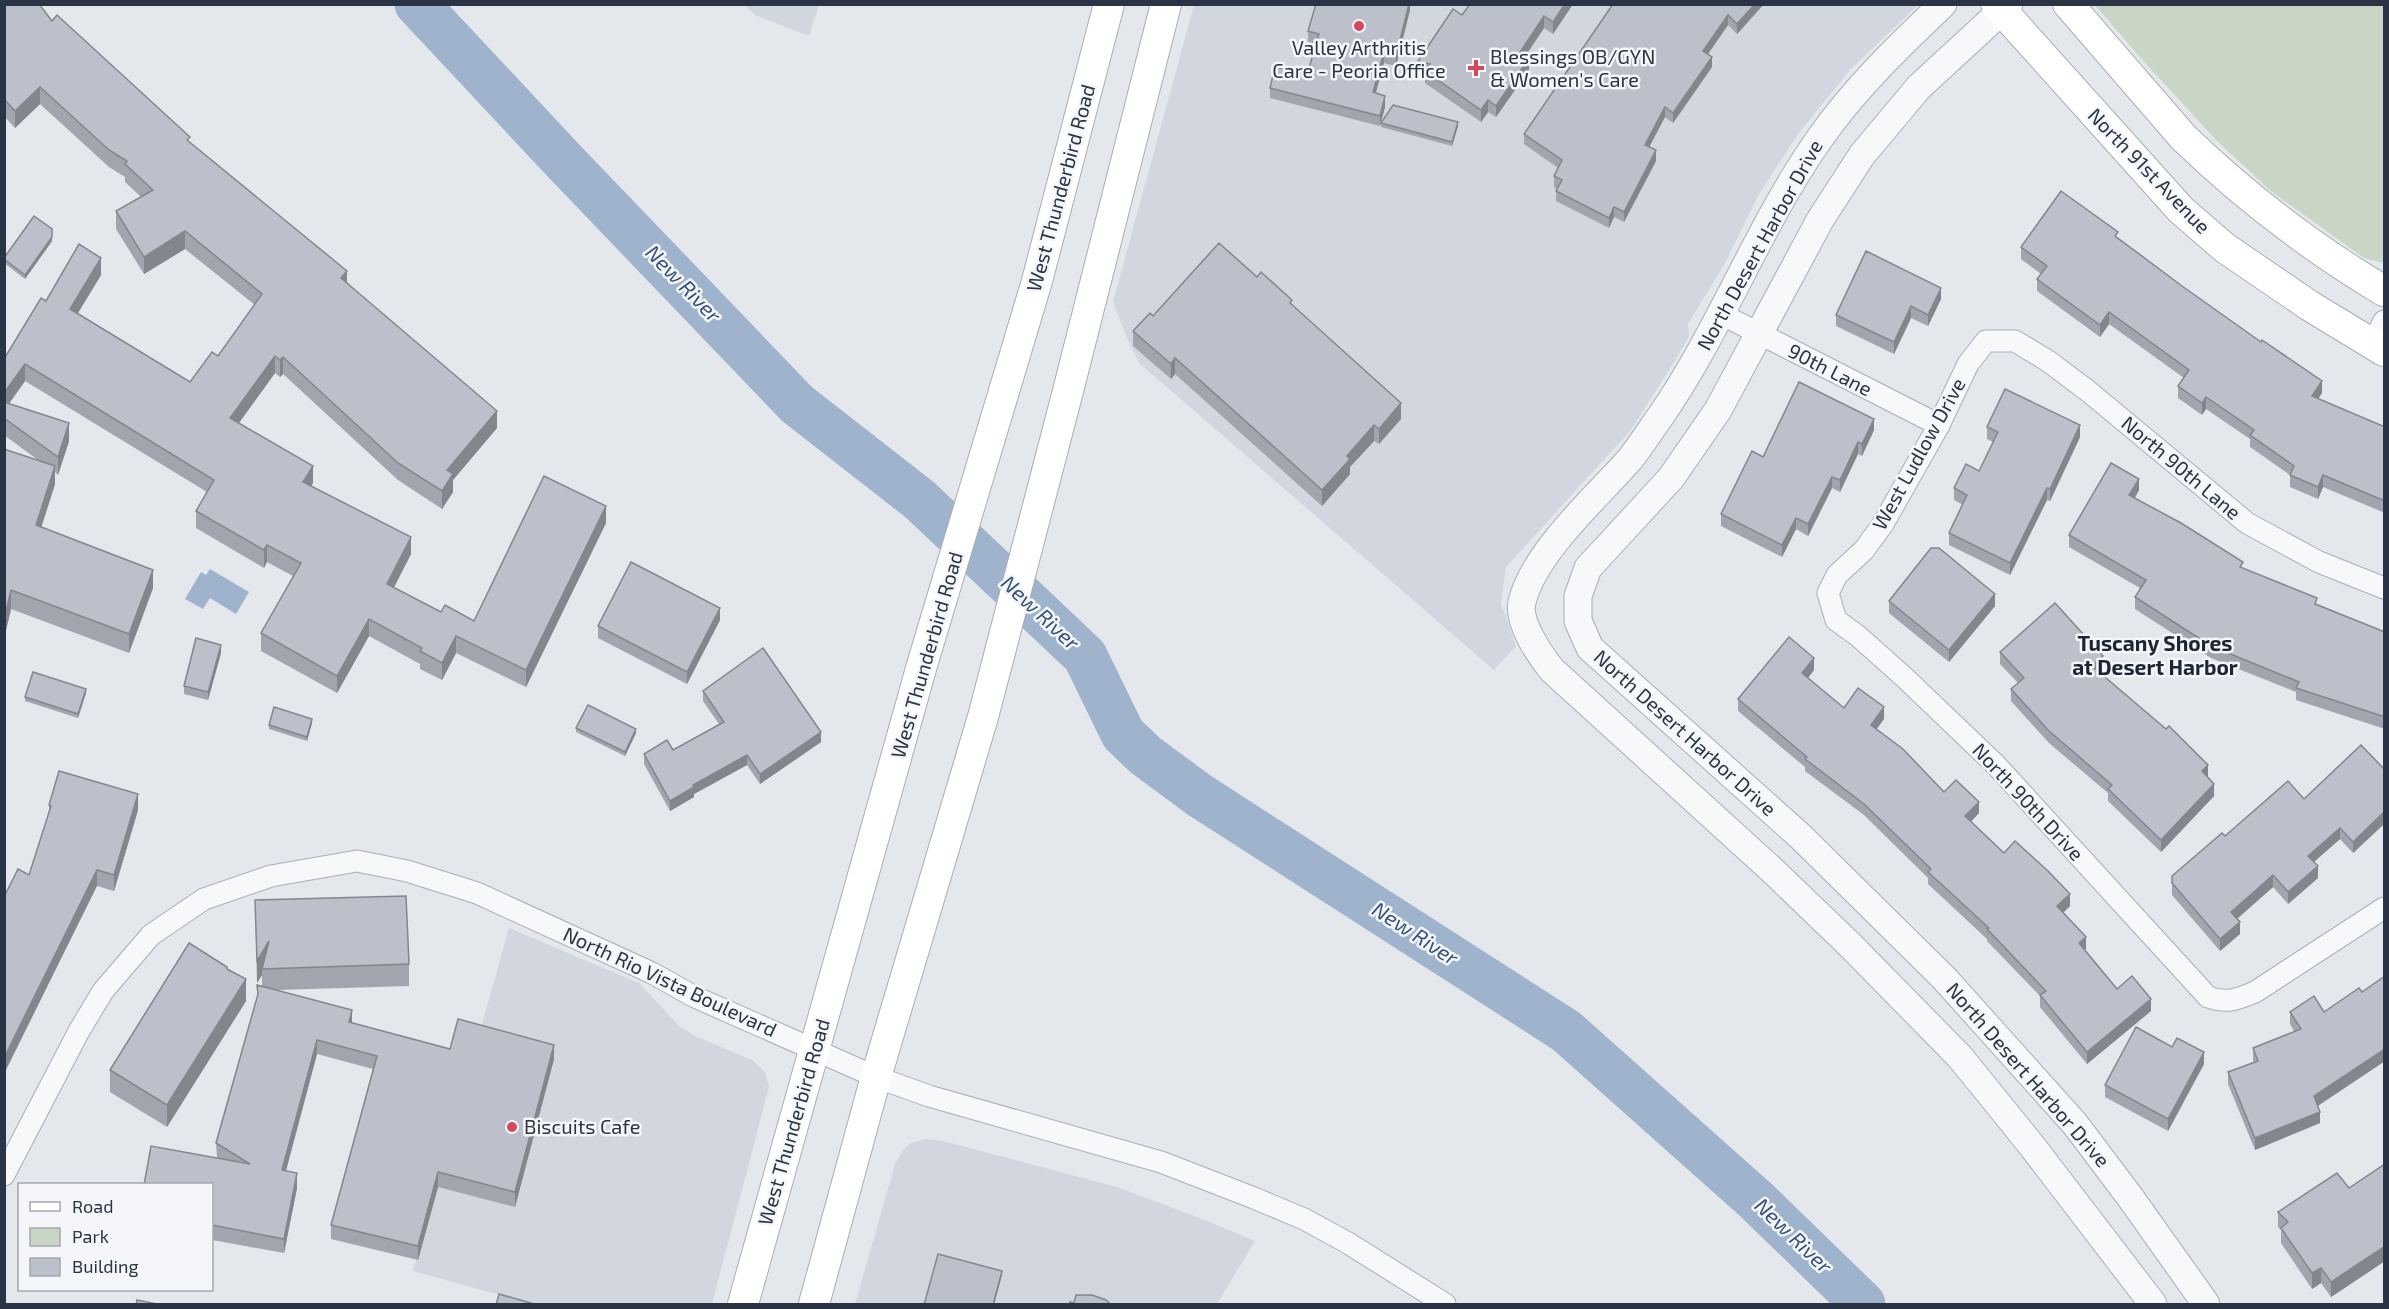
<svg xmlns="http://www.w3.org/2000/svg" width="2389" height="1309" viewBox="0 0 2389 1309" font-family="'Exo 2',sans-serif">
  <rect width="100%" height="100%" fill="#e4e7ec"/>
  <g fill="#d2d6de">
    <path d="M745 5H819L809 36 755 15Z"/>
    <path d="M1194 5H1918L1850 70 1798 134 1759 194 1724 265 1688 324 1689 336 1679 354 1631 430 1506 567 1501 603 1516 646 1494 670 1139 363 1128 340 1113 302Z"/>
    <path d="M509 928 639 983 679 1026 695 1036 752 1060 765 1072 769 1087 712 1304H533L413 1271Z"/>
    <path d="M926 1139 947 1142 1117 1187 1205 1220 1255 1241 1217 1304H855L895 1164 903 1150 911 1143Z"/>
  </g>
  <path fill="#c9d6c5" d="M2095 5H2384V263L2364 258 2272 192 2216 140 2138 55Z"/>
  <path fill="#9fb4cc" d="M210 569 249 592 236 614 210 598 203 609 185 599 201 572 206 575Z"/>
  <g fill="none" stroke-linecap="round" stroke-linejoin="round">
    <path stroke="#9fb4cc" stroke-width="45" d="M417 4 563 160 797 404 920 500 1085 656 1123 734 1145 755 1199 795 1566 1031 1757 1201 1863 1304"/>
    <g stroke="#a9aeb7" stroke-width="23">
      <g id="minor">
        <path d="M1721 314 1939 425"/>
        <path d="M2372 344 2384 321"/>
        <path d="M2384 588 2319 562 2247 523 2088 391 2048 361 2015 341H1986L1968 364 1939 425 1883 524 1864 550 1837 575 1828 593 1836 620 1858 636 1904 677 1995 764 2208 997C2227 1004 2238 999 2255 992L2384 908"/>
        <path d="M4 1175 79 1031 103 991 151 935 204 899 271 876 357 861 407 871 477 893 652 973 695 997 876 1077 929 1096 1161 1162 1254 1198 1304 1219 1348 1243 1445 1304"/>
      </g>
    </g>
    <g stroke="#a9aeb7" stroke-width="29">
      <g id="tertiary">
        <path d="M1943 4C1899 46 1855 88 1820 138 1758 226 1721 329 1660 417 1650 431 1641 445 1631 458 1597 497 1534 552 1522 602 1517 622 1540 655 1552 670L1772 870 1849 944 1960 1057 2032 1146 2153 1304"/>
        <path d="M2009 4 1919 87 1862 155 1820 220 1718 410 1671 478 1588 568 1578 596V621L1590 648 1800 836 1944 978 2075 1124 2130 1197 2206 1304"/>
      </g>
    </g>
    <g stroke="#a9aeb7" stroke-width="32">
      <g id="secondary">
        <path d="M1996 4 2181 210 2225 248 2310 306 2384 351"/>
        <path d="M2068 4 2183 137C2244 196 2312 248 2384 291"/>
        <path d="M743 1304 922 665 1037 281 1109 4"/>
        <path d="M814 1304 876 1077 983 717 1068 391 1166 4"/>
      </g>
    </g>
    <use href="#minor" stroke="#f7f8fa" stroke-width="21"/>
    <use href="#tertiary" stroke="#f7f8fa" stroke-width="27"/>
    <use href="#secondary" stroke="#fff" stroke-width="30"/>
  </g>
  <g fill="#a1a5ae">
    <path d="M4 4 52 21 347 282 497 428 453 480V492L442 509 398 480 283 374 280 377 275 373 239 423 313 483 311 486 411 554 394 587 441 612 474 621 606 523 526 687 456 653 442 680 420 669V664L369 636 337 693 261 651V633L293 576 267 562 264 568 196 528V511L207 492 25 381 9 404 69 441 58 475 55 472V484L41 527 153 588 129 653 11 609 4 639V449L38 460 4 435V359L46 301 101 275 78 313 190 382 218 356 255 305 185 249 144 274 116 229V211L141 197 125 182V177L109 167 40 104 15 128 4 116Z"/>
    <path d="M1410 4V10L1396 66 1384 63 1376 93 1385 107 1380 126 1270 98V88L1307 75 1316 44 1308 42V31Z"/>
    <path d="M1573 4 1553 34 1544 28 1525 56 1529 70 1496 117 1488 112 1481 122 1425 83V75L1418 73V61L1462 15Z"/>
    <path d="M1613 4H1764L1737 34 1728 25 1708 54 1712 67 1673 123 1665 117 1649 147 1656 161 1624 222 1614 217 1609 228 1556 201V191L1557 189 1554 187V176L1558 168 1524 144V134Z"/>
    <path d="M1381 123 1458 126 1452 146 1381 127Z"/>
    <path d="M2118 238 2322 393 2318 399 2385 427V513L2323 487 2318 499 2290 487V475L2250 447V439L2206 409 2202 415 2178 398V386L2184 378 2109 324 2100 337 2037 291V279L2041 274 2021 259V247Z"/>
    <path d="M52 241 25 279 4 263V258Z"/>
    <path d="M1257 277 1292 305 1401 419 1379 444 1374 441 1350 467V474L1322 506 1175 374 1171 379 1133 346V331Z"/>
    <path d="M1941 299 1928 326 1911 318 1894 354 1836 326V315Z"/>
    <path d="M1987 427 2080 437 2050 501 2047 500 2010 575 1949 545V533L1963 505 1954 500V488L1979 471 1993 442 1987 439Z"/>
    <path d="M1874 430 1862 456 1858 454 1840 492 1832 488 1808 536 1796 529 1782 557 1721 526V514L1763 457Z"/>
    <path d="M2139 490 2135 498 2243 568 2317 604 2385 632V729L2296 700V692L2211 658 2135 609V597L2140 588 2069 547V535Z"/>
    <path d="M1889 601 1995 606 1949 662 1889 613Z"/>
    <path d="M720 620 687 684 598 638V626Z"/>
    <path d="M2000 652 2103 668 2099 671 2208 776V777L2214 796 2161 852 2108 801V793L2049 743 2011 701V689L2018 683 2000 664Z"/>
    <path d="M221 653 208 700 184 694V686Z"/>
    <path d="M1814 670 1808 678 1844 708 1884 719 1876 729 1944 792 1979 813 1971 821 2004 853 2070 906 2063 913 2086 949 2085 950 2117 989 2151 1011 2087 1064 2040 1007V996L1987 941V939L1928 884V878L1864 815 1805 771V767L1738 711V699Z"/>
    <path d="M703 691 821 742 760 784 747 765 694 794V797L670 811 644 764V754L673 750 719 724 703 701Z"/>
    <path d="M86 693 78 718 25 701V697Z"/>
    <path d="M312 723 307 741 269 729V725Z"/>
    <path d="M576 728 636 733 625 756 576 732Z"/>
    <path d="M2385 770V827L2383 825 2353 853 2340 839 2314 862 2318 878 2288 904 2273 887 2237 919 2240 934 2220 951 2172 895V876L2304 799Z"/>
    <path d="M49 805 138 810 114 891 97 886 29 875 49 813Z"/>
    <path d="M255 900 409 964V986L277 990 352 1023 450 1049 554 1059 515 1207 438 1187 418 1260 331 1239V1225L373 1069 317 1054 286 1171 297 1188 284 1253 212 1240V1185L217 1158 216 1143 262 986V975L257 983Z"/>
    <path d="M227 969 246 1001 167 1127 110 1092V1070Z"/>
    <path d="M2385 976V1061L2318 1106 2320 1123 2255 1150 2228 1084V1072L2254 1062 2253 1060V1048L2294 1031 2290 1024V1012H2324L2362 992Z"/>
    <path d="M2204 1064 2168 1131 2105 1097V1085Z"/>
    <path d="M2385 1164V1261L2331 1297 2321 1283 2312 1289 2281 1243V1230L2278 1227V1212L2349 1188Z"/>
  </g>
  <g fill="#83868d">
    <path d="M1409 4H1410V10L1396 66V56Z"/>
    <path d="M1565 4H1573L1553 34V22Z"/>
    <path d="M1755 4H1764L1737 34V24Z"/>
    <path d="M1728 15V25L1703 61V51Z"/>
    <path d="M1544 16V28L1520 64V52Z"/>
    <path d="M1384 52V63L1373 102V92Z"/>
    <path d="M1712 57V67L1673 123V113Z"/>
    <path d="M1529 58V70L1496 117V106Z"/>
    <path d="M40 87V104L15 128V111Z"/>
    <path d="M1385 96V107L1380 126V116Z"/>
    <path d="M1488 100V112L1481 122V110Z"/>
    <path d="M1665 107V117L1645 155V145Z"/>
    <path d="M1458 122V126L1452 146V142Z"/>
    <path d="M1656 150V161L1624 222V212Z"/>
    <path d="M1614 207V217L1609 228V218Z"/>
    <path d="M185 231V249L144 274V257Z"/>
    <path d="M52 237V241L25 279V275Z"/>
    <path d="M101 258V275L70 326V309Z"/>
    <path d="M347 271V288L341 278Z"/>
    <path d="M1941 288V299L1928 326V315Z"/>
    <path d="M1911 306V318L1894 354V342Z"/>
    <path d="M2109 312V324L2100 337V325Z"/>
    <path d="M275 356V373L230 435V418Z"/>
    <path d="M283 357V374L280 377V360Z"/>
    <path d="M1175 358V374L1171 379V364Z"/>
    <path d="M25 364V381L4 410V393Z"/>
    <path d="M2322 381V393L2312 408V396Z"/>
    <path d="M2206 397V409L2202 415V403Z"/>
    <path d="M1401 403V419L1379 444V429Z"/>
    <path d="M497 411V428L453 480V492L442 509V491L447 470Z"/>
    <path d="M1874 419V430L1862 456V444Z"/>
    <path d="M69 423V441L58 475V457Z"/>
    <path d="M1374 425V441L1350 467V474L1322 506V490L1347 456Z"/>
    <path d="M2080 425V437L2050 501V489Z"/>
    <path d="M1858 442V454L1840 492V480Z"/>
    <path d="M55 466V484L36 544V525Z"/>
    <path d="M313 466V483L303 499V482Z"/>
    <path d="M2323 475V487L2318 499V487Z"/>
    <path d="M1832 477V488L1808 536V524Z"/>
    <path d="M2139 479V490L2129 507V495Z"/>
    <path d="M2047 488V500L2010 575V563Z"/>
    <path d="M606 506V523L526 687V670Z"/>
    <path d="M1796 518V529L1782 557V545Z"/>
    <path d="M411 537V554L387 601V584Z"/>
    <path d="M267 545V562L264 568V550Z"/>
    <path d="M153 570V588L129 653V634Z"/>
    <path d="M11 590V609L4 639V620Z"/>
    <path d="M1995 594V606L1949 662V650Z"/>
    <path d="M720 608V620L687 684V672Z"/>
    <path d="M369 619V636L337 693V676Z"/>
    <path d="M456 636V653L442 680V663Z"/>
    <path d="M221 645V653L208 700V692Z"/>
    <path d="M2103 656V668L2092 677V666Z"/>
    <path d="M1814 658V670L1802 685V673Z"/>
    <path d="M86 689V693L78 718V714Z"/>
    <path d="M1884 707V719L1871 737V725Z"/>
    <path d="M312 719V723L307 741V737Z"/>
    <path d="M636 729V733L625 756V752Z"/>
    <path d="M821 732V742L760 784V774Z"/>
    <path d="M747 755V765L694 794V797L670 811V801L693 785Z"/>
    <path d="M2208 765V776L2202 783V771Z"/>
    <path d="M2214 784V796L2161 852V840Z"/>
    <path d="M138 794V810L114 891V875Z"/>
    <path d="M1979 802V813L1965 828V816Z"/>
    <path d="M2383 813V825L2353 853V842Z"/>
    <path d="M2340 828V839L2308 867V856Z"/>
    <path d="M2318 866V878L2288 904V892Z"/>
    <path d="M97 870V886L4 1074V1058Z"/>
    <path d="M2273 875V887L2231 924V912Z"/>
    <path d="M2070 894V906L2057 918V906Z"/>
    <path d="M2240 922V934L2220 951V939Z"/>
    <path d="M2086 937V949L2079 955V943Z"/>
    <path d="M269 941 262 969V975L257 983V961Z"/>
    <path d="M246 979V1001L167 1127V1105Z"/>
    <path d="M2151 999V1011L2087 1064V1052Z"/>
    <path d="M352 1010V1025L349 1022Z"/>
    <path d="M317 1040V1054L282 1185V1170Z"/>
    <path d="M554 1045V1059L515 1207V1192Z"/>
    <path d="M2385 1049V1061L2314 1108V1096Z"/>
    <path d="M2204 1052V1064L2168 1131V1119Z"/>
    <path d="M2320 1112V1123L2255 1150V1138Z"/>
    <path d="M438 1172V1187L418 1260V1246Z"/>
    <path d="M297 1173V1188L284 1253V1239Z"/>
    <path d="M2385 1246V1261L2331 1297V1282Z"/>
    <path d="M2321 1268V1283L2312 1289V1273Z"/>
    <path d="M1002 1271V1275L994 1305H993Z"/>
  </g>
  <g fill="#bbc0ca" stroke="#83868d" stroke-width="1.5">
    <path d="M4 4H39L52 21 57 15 190 137 187 140 347 271 341 278 497 411 447 470 453 474 442 491 398 463 283 357 280 360 275 356 230 418 313 466 303 482 411 537 387 584 441 612 445 605 474 621 544 476 606 506 526 670 456 636 442 663 420 651 422 648 369 619 337 676 261 633 301 563 267 545 264 550 196 511 214 480 25 364 4 393V359L41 298 46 301 79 244 101 258 70 309 190 382 212 352 218 356 262 294 185 231 144 257 116 211 153 190 125 164 127 161 109 150 40 87 15 111 4 99Z"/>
    <path d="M1316 4H1409L1396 56 1384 52 1373 92 1385 96 1380 116 1270 88 1275 67 1307 75 1319 34 1308 31Z"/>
    <path d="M1470 4H1565L1553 22 1544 16 1520 52 1529 58 1496 106 1488 100 1481 110 1425 71 1430 64 1418 61 1453 9 1462 15Z"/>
    <path d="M1613 4H1755L1737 24 1728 15 1703 51 1712 57 1673 113 1665 107 1645 145 1656 150 1624 212 1614 207 1609 218 1556 191 1562 180 1554 176 1562 160 1524 134Z"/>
    <path d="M1393 105 1458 122 1452 142 1381 123Z"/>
    <path d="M2061 191 2118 232 2115 236 2182 286 2261 342 2262 340 2322 381 2312 396 2385 427V501L2323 475 2318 487 2290 475 2294 466 2250 435 2254 430 2206 397 2202 403 2178 386 2189 370 2109 312 2100 325 2037 279 2047 266 2021 247Z"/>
    <path d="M34 216 52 229V237L25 275 4 259V258Z"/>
    <path d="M1219 243 1257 277 1261 272 1292 300 1290 303 1401 403 1379 429 1374 425 1347 456 1350 459 1322 490 1175 358 1171 364 1133 331 1150 313 1153 316Z"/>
    <path d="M1866 251 1941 288 1928 315 1911 306 1894 342 1836 315Z"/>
    <path d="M1799 382 1874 419 1862 444 1858 442 1840 480 1832 477 1808 524 1796 518 1782 545 1721 514 1752 451 1763 457Z"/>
    <path d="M2005 389 2080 425 2050 489 2047 488 2010 563 1949 533 1967 495 1954 488 1966 464 1979 471 1998 432 1987 427Z"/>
    <path d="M4 402 69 423 58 457 4 418Z"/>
    <path d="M4 449 55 466 36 525 153 570 129 634 11 590 4 620Z"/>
    <path d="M2111 463 2139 479 2129 495 2181 523 2243 562 2240 567 2317 598 2315 604 2385 632V717L2296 688 2299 682 2211 646 2135 597 2146 580 2069 535Z"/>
    <path d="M1931 548H1939L1995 594 1949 650 1889 601Z"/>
    <path d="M631 562 720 608 687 672 598 626Z"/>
    <path d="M2055 603 2103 656 2092 666 2166 729 2169 726 2208 765 2202 771 2214 784 2161 840 2108 789 2112 785 2049 731 2011 689 2024 678 2000 652Z"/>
    <path d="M1789 637 1814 658 1802 673 1844 708 1858 688 1884 707 1871 725 1903 749 1944 792 1956 780 1979 802 1965 816 2004 853 2015 841 2048 871 2070 894 2057 906 2086 937 2079 943 2117 989 2132 976 2151 999 2087 1052 2040 995 2046 991 1987 929 1989 928 1928 872 1931 869 1864 804 1805 759 1807 757 1738 699Z"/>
    <path d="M196 638 221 645 208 692 184 686Z"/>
    <path d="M763 648 821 732 760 774 747 755 693 785 694 787 670 801 644 754 667 740 673 750 724 722 703 691Z"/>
    <path d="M33 672 86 689 78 714 25 697Z"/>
    <path d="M588 705 636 729 625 752 576 728Z"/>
    <path d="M274 707 312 719 307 737 269 725Z"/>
    <path d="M2361 745 2385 770V815L2383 813 2353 842 2340 828 2308 856 2318 866 2288 892 2273 875 2231 912 2240 922 2220 939 2172 883V876L2222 833 2225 836 2288 781 2304 799Z"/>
    <path d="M59 771 138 794 114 875 97 870 4 1058V897L18 869 29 875 51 806 49 805Z"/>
    <path d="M406 896 409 964 262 969 269 941 257 961 255 900Z"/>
    <path d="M189 943 227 967V969L246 979 167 1105 110 1070Z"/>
    <path d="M2385 976V1049L2314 1096 2320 1112 2255 1138 2228 1072 2258 1061 2253 1048 2301 1029 2290 1012 2314 996 2324 1012 2359 988 2362 992Z"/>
    <path d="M257 985 352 1010 349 1022 450 1049 458 1019 554 1045 515 1192 438 1172 418 1246 331 1225 377 1056 317 1040 282 1170 297 1173 284 1239 212 1225V1185H144L151 1146 250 1164 216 1143 258 994Z"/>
    <path d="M2136 1027 2172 1047 2177 1038 2204 1052 2168 1119 2105 1085Z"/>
    <path d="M2385 1164V1246L2331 1282 2321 1268 2312 1273 2281 1228 2288 1222 2278 1212 2337 1173 2349 1188Z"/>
    <path d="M938 1254 1002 1271 993 1305H924Z"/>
    <path d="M499 1294 538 1305H496Z"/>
    <path d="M1076 1295H1092L1106 1300 1111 1305H1069L1070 1302 1074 1303Z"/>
    <path d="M137 1300 162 1305H136Z"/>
  </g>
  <g fill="#d1495b" stroke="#f4f6f9" stroke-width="2">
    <circle cx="1359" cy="26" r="6"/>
    <path d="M1473 59h6v6h6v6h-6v6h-6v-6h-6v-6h6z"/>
    <circle cx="512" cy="1127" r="6"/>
  </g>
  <g text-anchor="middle" stroke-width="5" stroke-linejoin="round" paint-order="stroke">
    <g font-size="20" fill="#2b3445" stroke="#f4f6f9" text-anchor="start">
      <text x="1359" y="55" text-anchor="middle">Valley Arthritis<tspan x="1359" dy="23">Care - Peoria Office</tspan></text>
      <text x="1490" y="64">Blessings OB/GYN<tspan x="1490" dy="23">&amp; Women's Care</tspan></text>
      <text x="524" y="1134">Biscuits Cafe</text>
    </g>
    <g font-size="20" fill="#2b3445" stroke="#f4f6f9">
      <text transform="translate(2149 171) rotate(46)" y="7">North 91st Avenue</text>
      <text transform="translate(1061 188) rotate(-75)" y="7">West Thunderbird Road</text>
      <text transform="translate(1760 245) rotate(-61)" y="7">North Desert Harbor Drive</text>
      <text transform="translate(1830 370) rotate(27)" y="7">90th Lane</text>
      <text transform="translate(1919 454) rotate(-61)" y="7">West Ludlow Drive</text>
      <text transform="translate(2181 468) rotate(40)" y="7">North 90th Lane</text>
      <text transform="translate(927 655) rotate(-74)" y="7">West Thunderbird Road</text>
      <text transform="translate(1685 733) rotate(42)" y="7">North Desert Harbor Drive</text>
      <text transform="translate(2028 802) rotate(47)" y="7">North 90th Drive</text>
      <text transform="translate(670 982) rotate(25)" y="7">North Rio Vista Boulevard</text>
      <text transform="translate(2028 1075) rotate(49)" y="7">North Desert Harbor Drive</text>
      <text transform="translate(794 1122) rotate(-74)" y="7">West Thunderbird Road</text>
    </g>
    <g font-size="21" font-style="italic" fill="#34527a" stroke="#f4f6f9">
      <text transform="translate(683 284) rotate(46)" y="7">New River</text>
      <text transform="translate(1040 613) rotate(43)" y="7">New River</text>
      <text transform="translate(1415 934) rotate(33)" y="7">New River</text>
      <text transform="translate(1793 1236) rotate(44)" y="7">New River</text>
    </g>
    <g font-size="21" font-weight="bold" fill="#1d2536" stroke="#f4f6f9">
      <text x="2155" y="651">Tuscany Shores<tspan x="2155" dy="24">at Desert Harbor</tspan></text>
    </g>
  </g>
  <rect width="2389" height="1309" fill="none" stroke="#2b3445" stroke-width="12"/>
  <rect x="18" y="1183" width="195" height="108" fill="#f4f6f9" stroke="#a4a8b1" stroke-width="1.5"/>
  <rect x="30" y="1202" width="30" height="9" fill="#ffffff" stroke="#a4a8b1" stroke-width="1.5"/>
  <text x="72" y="1213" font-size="18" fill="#2b3445">Road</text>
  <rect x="30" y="1228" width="30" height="18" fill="#c9d6c5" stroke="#a4a8b1" stroke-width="1.5"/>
  <text x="72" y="1243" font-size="18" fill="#2b3445">Park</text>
  <rect x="30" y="1258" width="30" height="18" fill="#bbc0ca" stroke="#a4a8b1" stroke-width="1.5"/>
  <text x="72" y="1273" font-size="18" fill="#2b3445">Building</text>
</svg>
